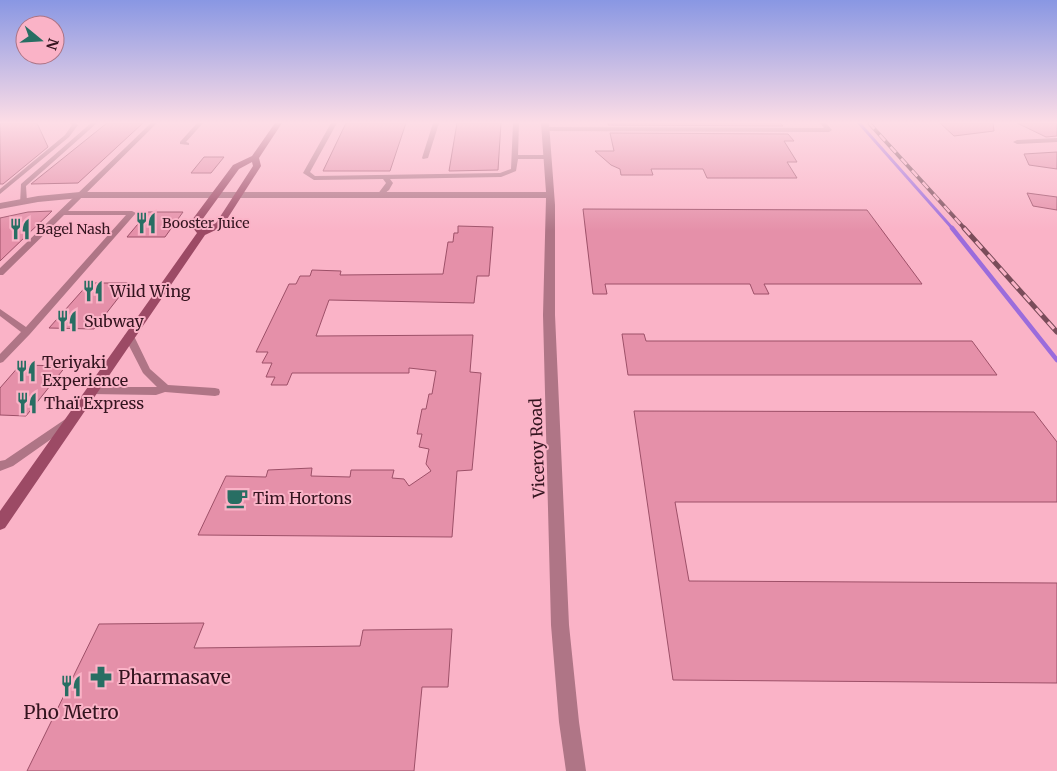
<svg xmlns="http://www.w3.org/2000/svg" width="1057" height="771" viewBox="0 0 1057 771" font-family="Merriweather,serif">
  <rect width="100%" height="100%" fill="#fab3c7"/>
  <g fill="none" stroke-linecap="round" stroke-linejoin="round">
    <path stroke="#9b6cdc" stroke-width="3" d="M859 123 953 229"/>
    <path stroke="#9b6cdc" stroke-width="4.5" d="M952 228 1057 360"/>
  </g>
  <g fill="#e590a9" stroke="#9d5068">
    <path d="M0 123H37L48 147 3 184H0Z"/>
    <path d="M107 123H143L78 183 31 184Z"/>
    <path d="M346 123H406L390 171H323Z"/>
    <path d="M457 123H501L498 170 449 171Z"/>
    <path d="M608 123H780L783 126 608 125Z"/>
    <path d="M940 123H993L994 131 954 136Z"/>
    <path d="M1017 123H1057V136L1046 137Z"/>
    <path d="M610 133 788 134 794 141H784L797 162H787L797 178H707L703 169H651L653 175H621L620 169 611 165 595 151H614Z"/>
    <path d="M1057 152V169L1029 165 1024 154Z"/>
    <path d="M204 157H224L211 173H191Z"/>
    <path d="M1027 193 1057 197V210L1033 206Z"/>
    <path d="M583 209 867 210 922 284H764L769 294H754L750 284H605L607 294H593Z"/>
    <path d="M52 211 0 261V218L28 212Z"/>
    <path d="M148 212H183L165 237H127Z"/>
    <path d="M458 226 493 227 489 276H477L474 303 329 300 316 336 473 335 470 372 481 373 472 470 457 471 452 537 198 535 226 476 266 477 268 470 312 468 311 476 350 477 351 470H394L392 478 404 479 409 486 431 471 426 464 429 449 419 447 422 434H417L422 409H426L429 394H432L436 371 409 368V373H292L287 385H271L275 377H266L272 363H262L268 352H256L289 284H296L300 276H310L312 270 341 271 340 275 443 274 448 242H453L454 233H458Z"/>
    <path d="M89 283H130L94 329 49 328Z"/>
    <path d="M622 334H644L646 341H972L997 375H628Z"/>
    <path d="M20 365 66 366 26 416 0 415V388Z"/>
    <path d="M634 411 1034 412 1057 442V502H675L689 581 1057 583V683L673 680Z"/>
    <path d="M204 623 194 648 360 646 363 630 452 629 448 687H422L414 771H27L99 624Z"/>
  </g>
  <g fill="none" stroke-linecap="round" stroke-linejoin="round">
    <g fill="#af7586" fill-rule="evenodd">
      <path d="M70 123H76L78 125 69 137 0 194V189L65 135 72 125Z"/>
      <path d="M91 123H97L26 186 27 202 20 204 21 184Z"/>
      <path d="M151 123H157L68 211H132L136 213 30 334 3 362 0 363V354L21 332 0 316V309L26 327 126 215H64L3 275H0V268Z"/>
      <path d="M197 123H203L186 142 189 143V145L180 144V142Z"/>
      <path d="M331 123H337L310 172 315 176 500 173 511 169 513 123H519L518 155H547L550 157 547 159H518L516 171 501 177 390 179 393 183 389 190 380 197 377 195 386 183 383 179 314 180 303 173Z"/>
      <path d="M433 123H439L428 158 423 159 422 158Z"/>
      <path d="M820 123H826L832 130 829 132 545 131 542 129 545 127 824 128Z"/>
      <path d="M129 333 134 336 150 369 168 385 215 388 219 389 220 392 219 395 215 396 165 392 156 395 89 394 88 391 89 388 93 387H157L143 373 124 336Z"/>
      <path d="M70 416 74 417 75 420 74 423 13 466 0 471V461L5 460Z"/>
    </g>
    <g fill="#af7586" fill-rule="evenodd">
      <path d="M541 123H549L555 205V315L569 625 579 722 586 771H566L559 722 551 625 543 315 546 198H80L38 202 0 209V203L38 196 80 192H546Z"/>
      <path d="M1057 138V142L1017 144 1013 142 1017 140Z"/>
    </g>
    <path fill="#9c4a65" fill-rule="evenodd" d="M275 123H282L259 158 261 166 222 227 205 235 5 528 0 530V511L197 233 193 228 192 220 233 165 252 156ZM252 162 253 166 216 223 204 229 202 220 239 169Z"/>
    <g stroke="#7a4c5a" stroke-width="4">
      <path id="rail-far1" d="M869 123 965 229"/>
    </g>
    <g stroke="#7a4c5a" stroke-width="5">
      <path id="rail" d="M964 228 1057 332"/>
    </g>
    <use href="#rail-far1" stroke="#fab3c7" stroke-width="2.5" stroke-dasharray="8" stroke-linecap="butt"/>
    <use href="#rail" stroke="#fab3c7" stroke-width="3" stroke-dasharray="9" stroke-linecap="butt"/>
  </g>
  <linearGradient id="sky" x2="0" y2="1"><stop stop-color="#8997e3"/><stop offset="0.53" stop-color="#fddde6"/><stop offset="1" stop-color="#fddde6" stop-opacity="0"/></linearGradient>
  <rect width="1057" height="231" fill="url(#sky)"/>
  <defs>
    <g id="restaurant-bare" transform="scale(1.725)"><path d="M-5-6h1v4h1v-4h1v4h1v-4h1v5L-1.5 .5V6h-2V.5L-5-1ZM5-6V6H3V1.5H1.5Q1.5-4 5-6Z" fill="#286e63" stroke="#fab3c7" stroke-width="2.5" paint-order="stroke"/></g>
    <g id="cafe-bare" transform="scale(1.725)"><path d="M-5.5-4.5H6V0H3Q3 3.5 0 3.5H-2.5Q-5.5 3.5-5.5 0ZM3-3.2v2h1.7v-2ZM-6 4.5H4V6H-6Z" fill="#286e63" stroke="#fab3c7" stroke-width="2.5" paint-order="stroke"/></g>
    <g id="pharmacy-bare" transform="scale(1.725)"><path d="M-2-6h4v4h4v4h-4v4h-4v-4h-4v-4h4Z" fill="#286e63" stroke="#fab3c7" stroke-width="2.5" paint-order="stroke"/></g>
  </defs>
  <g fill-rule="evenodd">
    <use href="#restaurant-bare" x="146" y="223"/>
    <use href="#restaurant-bare" x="20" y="229"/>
    <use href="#restaurant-bare" x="93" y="291"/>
    <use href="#restaurant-bare" x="67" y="321"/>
    <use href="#restaurant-bare" x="26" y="371"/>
    <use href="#restaurant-bare" x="27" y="403"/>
    <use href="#cafe-bare" x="237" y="498"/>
    <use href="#pharmacy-bare" x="101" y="677"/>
    <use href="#restaurant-bare" x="71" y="686"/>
  </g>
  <g text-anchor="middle" stroke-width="4" stroke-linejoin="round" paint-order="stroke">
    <g font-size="14" fill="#34141f" stroke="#fab3c7" text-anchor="start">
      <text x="162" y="228">Booster Juice</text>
      <text x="36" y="234">Bagel Nash</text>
    </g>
    <g font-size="16" fill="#34141f" stroke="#fab3c7" text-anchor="start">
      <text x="110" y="297">Wild Wing</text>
      <text x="84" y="327">Subway</text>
      <text x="42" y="368">Teriyaki<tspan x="42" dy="18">Experience</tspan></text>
      <text x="44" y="409">Thaï Express</text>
      <text x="253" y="504">Tim Hortons</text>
    </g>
    <g font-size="16" fill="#34141f" stroke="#fab3c7">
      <text transform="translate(537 448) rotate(-92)" y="6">Viceroy Road</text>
    </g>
    <g font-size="19" fill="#34141f" stroke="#fab3c7" text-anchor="start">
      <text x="118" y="684">Pharmasave</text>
      <text x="71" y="719" text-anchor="middle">Pho Metro</text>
    </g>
  </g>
  <g transform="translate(40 40) rotate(108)"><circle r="24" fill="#fab3c7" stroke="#ab7384"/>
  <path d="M0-4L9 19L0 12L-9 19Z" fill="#286e63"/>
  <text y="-8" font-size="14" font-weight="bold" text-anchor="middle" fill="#34141f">N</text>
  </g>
</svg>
